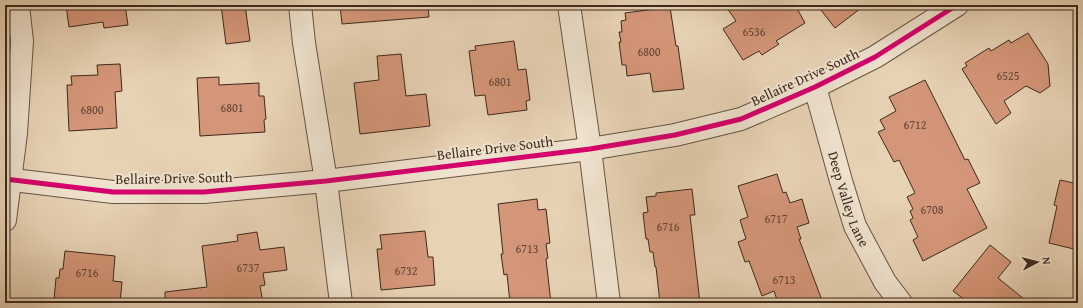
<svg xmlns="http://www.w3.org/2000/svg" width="1083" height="308" viewBox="0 0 1083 308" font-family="'Gentium Book Plus',serif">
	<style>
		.building { fill: #d49678; stroke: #3c2a1d }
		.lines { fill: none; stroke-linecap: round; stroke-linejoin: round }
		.minor-casing { stroke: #675443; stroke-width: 24 }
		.minor { stroke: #efe2ce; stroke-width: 22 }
		.cycleway-casing { stroke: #efe2ce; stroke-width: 8 }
		.cycleway { stroke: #d6006c; stroke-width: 5 }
		.labels { text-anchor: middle; stroke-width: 4; stroke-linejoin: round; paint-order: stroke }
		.number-label { font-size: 12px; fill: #624534 }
		.street-label { font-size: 14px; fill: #3c2a1d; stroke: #efe2ce }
	</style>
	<rect width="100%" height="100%" fill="#e7d2b4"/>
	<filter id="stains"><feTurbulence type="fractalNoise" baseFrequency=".005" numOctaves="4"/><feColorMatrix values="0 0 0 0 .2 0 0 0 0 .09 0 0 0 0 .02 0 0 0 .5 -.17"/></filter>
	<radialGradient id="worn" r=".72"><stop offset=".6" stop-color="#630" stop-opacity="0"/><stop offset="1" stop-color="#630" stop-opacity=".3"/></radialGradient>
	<g class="building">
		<path d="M66,5H125L128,25L104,28L103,22L69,27Z"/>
		<path d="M221,5H245L250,41L226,44Z"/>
		<path d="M340,5H428L429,17L342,24Z"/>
		<path d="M725,5H795L805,23L776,41L779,44L762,55L759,51L743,60L723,29L736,21Z"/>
		<path d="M817,5H865L835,28Z"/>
		<path d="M670,7L676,46H678L684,89L653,92L650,73L627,76L626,65H622L619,42H621L619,32H622L621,21L626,20L625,13Z"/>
		<path d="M1028,33L1048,64L1050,86L1040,93L1026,86L1004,101L1011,113L996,124L962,69L967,66L965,63L989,48L991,51L1009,40L1011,43Z"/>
		<path d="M514,41L518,70L526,69L530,100L526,101L527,110L488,115L485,95L475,96L469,51L476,50L475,46Z"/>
		<path d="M401,54L406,96L426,94L430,126L360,134L354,83L379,80L377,56Z"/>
		<path d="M120,64L122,91L115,92L117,128L69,131L67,85H72L71,76L98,75L97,65Z"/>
		<path d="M219,77V85L259,83V96H264L266,119L264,120L265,132L200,136L197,78Z"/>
		<path d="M925,80L965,160L968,159L980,183L967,189L987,228L923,261L913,240L918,237L910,220L913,218L910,211L913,209L907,197L915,193L899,160L894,162L878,132L885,129L880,120L896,111L889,97Z"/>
		<path d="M777,174L783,193L786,192L790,203L802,199L809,223L797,227L801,239H799L823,303H778L774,291L762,296L749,261L745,262L738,242L746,239L740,220L748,217L738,186Z"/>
		<path d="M1060,180L1078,184V250L1049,243L1057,206L1054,205Z"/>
		<path d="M692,189L695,215H690L700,303H660L656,267H655L653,252H650L648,239H646L643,213L648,212L646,197L656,196V193Z"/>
		<path d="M537,199L538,210L546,209L550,243L546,244L548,258L546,259L551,303H510L507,274L504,275L501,254H503L498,204Z"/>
		<path d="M425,231L428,257H433L435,285L381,290L377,249H382L380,235Z"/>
		<path d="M257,232L260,250L284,247L287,270L263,273L265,285L260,286L263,303H165V292L207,287L202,246L238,241L237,235Z"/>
		<path d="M990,245L1011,262L998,278L1029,303H969L953,291Z"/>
		<path d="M65,251L115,256L113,281L122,282L120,303H85L54,300L56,278H59L60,269H63Z"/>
	</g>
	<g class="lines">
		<g class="minor-casing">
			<g id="minor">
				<path d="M300,5L304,43L326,181L341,303"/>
				<path d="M569,5L590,149L609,303"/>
				<path id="s1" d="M815,87L841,181L855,226L885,282L901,303"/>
				<path d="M5,179L113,192H204L326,181L590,149L675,135L741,119L815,87L875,57L957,5"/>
				<path d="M5,220L16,133L22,41L18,5"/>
			</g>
		</g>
		<use href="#minor" class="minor"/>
		<g class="cycleway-casing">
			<path id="cycleway" d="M5,179L113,192H204L326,181L590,149L675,135L741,119L815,87L875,57L957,5"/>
		</g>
		<use href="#cycleway" class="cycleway"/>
	</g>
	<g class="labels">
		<g class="number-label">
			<text x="754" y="36">6536</text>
			<text x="649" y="56">6800</text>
			<text x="1008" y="80">6525</text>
			<text x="500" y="86">6801</text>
			<text x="232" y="112">6801</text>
			<text x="92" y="114">6800</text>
			<text x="915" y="129">6712</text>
			<text x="932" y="214">6708</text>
			<text x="776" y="223">6717</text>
			<text x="668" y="231">6716</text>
			<text x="527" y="253">6713</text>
			<text x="248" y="272">6737</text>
			<text x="406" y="275">6732</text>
			<text x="87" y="277">6716</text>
			<text x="784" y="284">6713</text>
		</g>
		<g class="street-label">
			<text transform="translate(805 77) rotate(-25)" y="5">Bellaire Drive South</text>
			<text transform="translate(495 148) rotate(-7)" y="5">Bellaire Drive South</text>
			<text transform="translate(174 178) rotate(-1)" y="5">Bellaire Drive South</text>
			<text dy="5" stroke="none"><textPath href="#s1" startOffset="117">Deep Valley Lane</textPath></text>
		</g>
	</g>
	<rect width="1083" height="308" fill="none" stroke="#e7d2b4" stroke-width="20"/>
	<rect x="6" y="6" width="1071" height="296" fill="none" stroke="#3c2a1d" stroke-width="2"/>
	<rect x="10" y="10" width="1063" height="288" fill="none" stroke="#3c2a1d"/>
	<g transform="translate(1037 262) rotate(83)" stroke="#efe2ce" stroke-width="3" paint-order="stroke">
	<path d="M0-3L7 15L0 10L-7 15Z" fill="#3c2a1d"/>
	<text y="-6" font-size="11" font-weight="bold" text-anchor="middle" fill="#3c2a1d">N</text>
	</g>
	<rect width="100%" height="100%" filter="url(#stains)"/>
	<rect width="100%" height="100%" fill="url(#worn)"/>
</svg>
